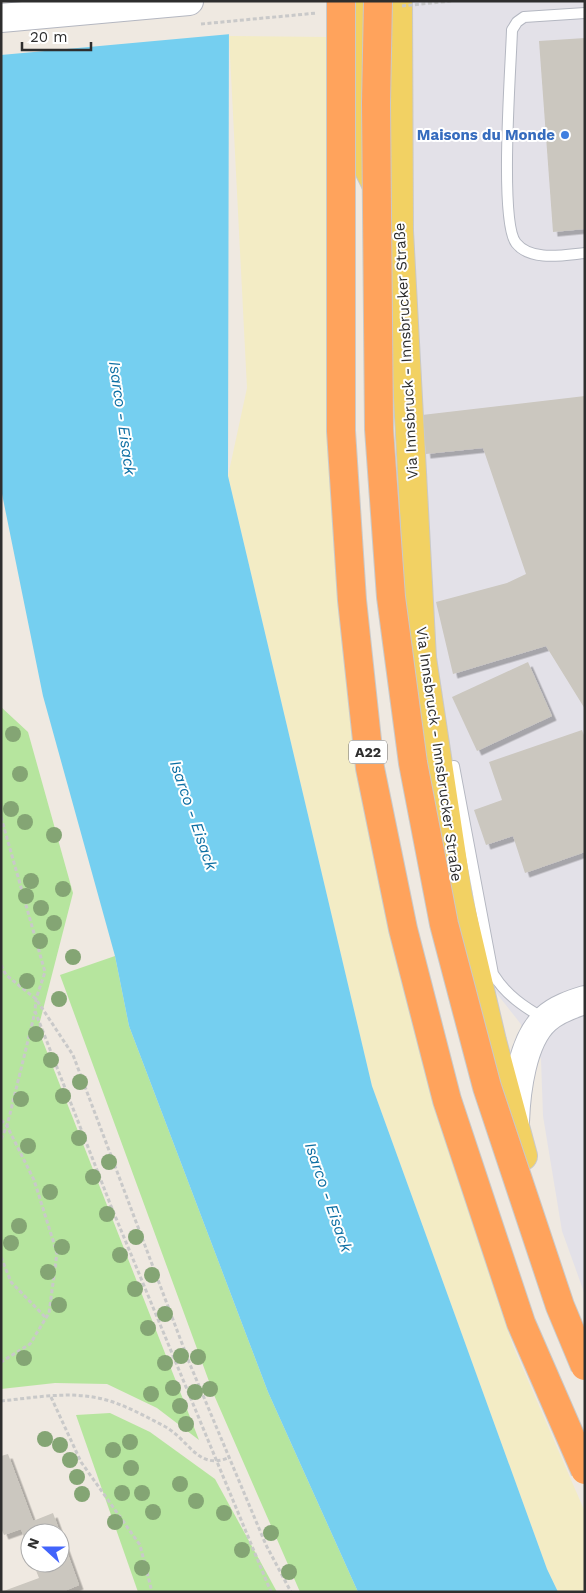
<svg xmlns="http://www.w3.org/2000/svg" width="586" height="1593" viewBox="0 0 586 1593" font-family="'Work Sans',sans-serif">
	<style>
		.industrial { fill: #e3e1e8 }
		.green { fill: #b6e59e }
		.sand { fill: #f3ecc5 }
		.water { fill: #75cff0 }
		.pier { fill: #efe9e1 }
		.building { fill: #cbc7bf; filter: url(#shadow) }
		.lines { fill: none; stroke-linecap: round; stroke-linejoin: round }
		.lane-casing { stroke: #b4b7c1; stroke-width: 12 }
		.secondary-casing { stroke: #b4b7c1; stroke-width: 30 }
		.primary-casing { stroke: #c9c9c9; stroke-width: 30 }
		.path { stroke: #c9c9c9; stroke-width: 3; stroke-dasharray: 4 2.5; stroke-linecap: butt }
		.lane { stroke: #fff; stroke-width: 10 }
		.secondary { stroke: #fff; stroke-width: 28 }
		.primary { stroke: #f2d163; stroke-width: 28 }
		.highway-bridge-casing { stroke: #c9c9c9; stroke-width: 30; stroke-linecap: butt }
		.path-bridge { stroke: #c9c9c9; stroke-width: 3; stroke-dasharray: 4 2.5; stroke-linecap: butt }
		.highway-bridge { stroke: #ffa35c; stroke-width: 28 }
		.tree { fill: #84a574 }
		.shop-dot { fill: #3f7fe0; stroke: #fff; stroke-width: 2 }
		.labels { text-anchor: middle; stroke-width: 4; stroke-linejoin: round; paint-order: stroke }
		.shield { fill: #fff; stroke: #6d6d6d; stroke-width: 1 }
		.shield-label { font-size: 14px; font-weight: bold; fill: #2e2e2e }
		.shop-label { font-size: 15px; font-weight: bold; fill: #366cbe; stroke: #fff; text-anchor: end }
		.street-label { font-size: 15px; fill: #2e2e2e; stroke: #fff }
		.water-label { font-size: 16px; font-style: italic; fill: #0d6fa3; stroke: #fff }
	</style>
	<defs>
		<filter id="shadow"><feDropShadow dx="4.5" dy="4.5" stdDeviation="0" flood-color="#0004"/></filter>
	</defs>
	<rect width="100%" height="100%" fill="#efe9e1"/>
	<path class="industrial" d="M412,1H585V1295L562,1231L543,1116L541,1059L520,1023L494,990L459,820L433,652L416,441Z"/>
	<g class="green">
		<path d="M1,707L28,732L73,893L38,1029L199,1440L157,1408L107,1384L55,1383L1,1389Z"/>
		<path d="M115,956L129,1026L268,1392L358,1592H300L214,1395L60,975Z"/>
		<path d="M110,1413L150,1432L215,1479L277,1592H138L76,1415Z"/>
	</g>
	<path class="sand" d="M229,36L329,37L331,439L432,1088L513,1346L585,1512V1592H558L547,1569L372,1086L228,476L247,388Z"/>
	<path class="water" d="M1,1H229L228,476L372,1086L547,1569L558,1592H358L268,1392L129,1026L115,956L43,696L1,489Z"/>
	<path class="pier" d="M1,1H231V34L1,55Z"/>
	<g class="building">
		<path d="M585,38V229L553,232L539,41Z"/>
		<path d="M585,396V709L546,646L453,674L436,602L507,583L526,574L483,448L426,454L422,415Z"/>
		<path d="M528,662L552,716L477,751L452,697Z"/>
		<path d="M582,730L585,738V852L525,873L513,836L486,845L474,810L502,800L489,762Z"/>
		<path d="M8,1454L33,1521L53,1513L79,1585L62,1592H1L39,1578L33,1563H60V1533H30V1553L21,1529L4,1535L1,1528V1456Z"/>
	</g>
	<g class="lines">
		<g class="lane-casing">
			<g id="lane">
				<path d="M585,13L524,17L517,22L512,30C511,65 499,222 516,243C531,262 564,255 585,253"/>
				<path d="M454,766L493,974C506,995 524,1007 545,1019"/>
			</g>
		</g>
		<g class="secondary-casing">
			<g id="secondary">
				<path d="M1,18L189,1"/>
				<path d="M515,1122C516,1092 522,1040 546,1019C557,1009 572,1004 585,1000"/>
			</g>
		</g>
		<g class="primary-casing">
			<g id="primary">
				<path d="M356,1L358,148L379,190"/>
				<path d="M398,1L399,231L422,658L458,896L492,1041L523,1156"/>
			</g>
		</g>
		<g class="path">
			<path d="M201,24L317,13"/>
			<path d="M1,817L45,972L36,999L35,1011L111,1206L271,1592"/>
			<path d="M1,965L6,975L36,999L73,1055L189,1362L266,1545L291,1592"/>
			<path d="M1,1120L7,1126L34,1180L57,1253L49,1313L30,1344L1,1362"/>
			<path d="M1,1139L7,1126L35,1012"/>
			<path d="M1,1257L11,1282L46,1318"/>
			<path d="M51,1397L81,1462L140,1545L152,1592"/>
			<path d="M1,1401C31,1398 64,1392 93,1397C118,1401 141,1414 164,1426C189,1439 198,1472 230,1457"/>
		</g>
		<use href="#lane" class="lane"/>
		<use href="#secondary" class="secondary"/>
		<use href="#primary" class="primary"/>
		<g class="highway-bridge-casing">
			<g id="highway-bridge">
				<path d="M341,1V431L352,600L370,768L403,929L447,1100L521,1323L585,1470"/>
				<path d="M378,1L376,103L379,429L391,597L413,763L444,924L487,1087L560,1306L585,1366"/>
			</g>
		</g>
		<path class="path-bridge" d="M402,6L451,1"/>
		<use href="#highway-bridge" class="highway-bridge"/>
	</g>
	<g class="tree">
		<circle cx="13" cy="734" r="8"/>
		<circle cx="20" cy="774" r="8"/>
		<circle cx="11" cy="809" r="8"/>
		<circle cx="25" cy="822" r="8"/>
		<circle cx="54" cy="835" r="8"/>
		<circle cx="31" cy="881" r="8"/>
		<circle cx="63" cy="889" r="8"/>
		<circle cx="26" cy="896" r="8"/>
		<circle cx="41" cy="908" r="8"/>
		<circle cx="54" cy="923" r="8"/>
		<circle cx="40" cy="941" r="8"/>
		<circle cx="73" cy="957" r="8"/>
		<circle cx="27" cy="981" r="8"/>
		<circle cx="59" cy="999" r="8"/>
		<circle cx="36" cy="1034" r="8"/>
		<circle cx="51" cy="1060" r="8"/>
		<circle cx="80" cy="1082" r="8"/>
		<circle cx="63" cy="1096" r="8"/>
		<circle cx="21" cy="1099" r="8"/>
		<circle cx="79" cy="1138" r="8"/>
		<circle cx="28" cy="1146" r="8"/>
		<circle cx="109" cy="1162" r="8"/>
		<circle cx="93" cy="1177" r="8"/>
		<circle cx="50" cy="1192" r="8"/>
		<circle cx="107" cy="1214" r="8"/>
		<circle cx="19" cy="1226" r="8"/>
		<circle cx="136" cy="1237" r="8"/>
		<circle cx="11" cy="1243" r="8"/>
		<circle cx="62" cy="1247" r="8"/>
		<circle cx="120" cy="1255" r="8"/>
		<circle cx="48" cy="1272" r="8"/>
		<circle cx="152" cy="1275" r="8"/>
		<circle cx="135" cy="1289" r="8"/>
		<circle cx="59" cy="1305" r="8"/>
		<circle cx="165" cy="1314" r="8"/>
		<circle cx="148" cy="1328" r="8"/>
		<circle cx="181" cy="1356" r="8"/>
		<circle cx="198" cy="1357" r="8"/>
		<circle cx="24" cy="1358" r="8"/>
		<circle cx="165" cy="1363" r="8"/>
		<circle cx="173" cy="1388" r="8"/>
		<circle cx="210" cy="1389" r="8"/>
		<circle cx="195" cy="1392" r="8"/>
		<circle cx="151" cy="1394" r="8"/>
		<circle cx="180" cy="1406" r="8"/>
		<circle cx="186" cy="1424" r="8"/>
		<circle cx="45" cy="1439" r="8"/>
		<circle cx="130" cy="1442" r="8"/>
		<circle cx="60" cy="1445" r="8"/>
		<circle cx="113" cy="1450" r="8"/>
		<circle cx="70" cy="1460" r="8"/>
		<circle cx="131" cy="1468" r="8"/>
		<circle cx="77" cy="1477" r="8"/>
		<circle cx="180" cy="1484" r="8"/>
		<circle cx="122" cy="1493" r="8"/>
		<circle cx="142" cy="1493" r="8"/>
		<circle cx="82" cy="1494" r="8"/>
		<circle cx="196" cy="1501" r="8"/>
		<circle cx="153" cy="1512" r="8"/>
		<circle cx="224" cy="1513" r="8"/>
		<circle cx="115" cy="1522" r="8"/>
		<circle cx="271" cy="1533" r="8"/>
		<circle cx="242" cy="1550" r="8"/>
		<circle cx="142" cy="1568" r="8"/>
		<circle cx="289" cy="1572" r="8"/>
	</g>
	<circle class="shop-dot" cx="565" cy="135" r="5"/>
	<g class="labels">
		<rect class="shield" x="349" y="740.5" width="38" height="23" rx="4"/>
		<g class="shield-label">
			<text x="368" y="757">A22</text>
		</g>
		<g class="shop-label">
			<text x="555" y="140">Maisons du Monde</text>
		</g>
		<g class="street-label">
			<text transform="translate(406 351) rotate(-93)" y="5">Via Innsbruck - Innsbrucker Straße</text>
			<text transform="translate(439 754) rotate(82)" y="5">Via Innsbruck - Innsbrucker Straße</text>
		</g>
		<g class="water-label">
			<text transform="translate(123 418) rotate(82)" y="6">Isarco - Eisack</text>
			<text transform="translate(194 815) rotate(71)" y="6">Isarco - Eisack</text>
			<text transform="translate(329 1197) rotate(71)" y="6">Isarco - Eisack</text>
		</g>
	</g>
	<rect width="586" height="1593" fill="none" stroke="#2e2e2e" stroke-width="5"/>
	<g transform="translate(45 1548) rotate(291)"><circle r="24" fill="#ffffff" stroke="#ababab"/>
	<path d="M0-4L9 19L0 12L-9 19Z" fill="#4264fb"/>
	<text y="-8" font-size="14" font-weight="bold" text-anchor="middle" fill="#2e2e2e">N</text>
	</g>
	<path d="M22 42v8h69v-8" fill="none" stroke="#2e2e2e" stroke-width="2.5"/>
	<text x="30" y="42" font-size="15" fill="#2e2e2e" stroke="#ffffff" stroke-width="4" paint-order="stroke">20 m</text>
</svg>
